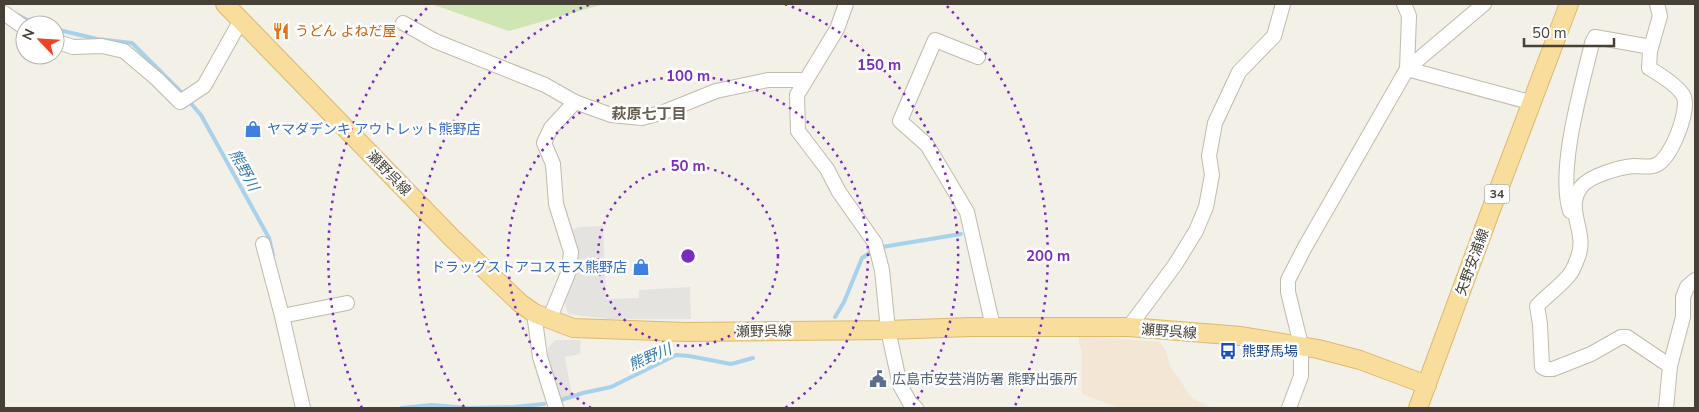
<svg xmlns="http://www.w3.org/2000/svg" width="1699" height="412" viewBox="0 0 1699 412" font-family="'Nunito Sans','Noto Sans JP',sans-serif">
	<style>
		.commercial { fill: #f4e6d5 }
		.green { fill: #cfe5b3 }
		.parking { fill: #e5e3e0 }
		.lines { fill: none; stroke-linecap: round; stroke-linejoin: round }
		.stream { stroke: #a8d1ec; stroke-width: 4 }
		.minor-casing { stroke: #c1baae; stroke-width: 16 }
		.major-casing { stroke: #ddba6d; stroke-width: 20 }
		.minor { stroke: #fff; stroke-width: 14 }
		.major { stroke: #f8dd9c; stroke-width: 18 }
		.ring { fill: none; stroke: #7b2cbf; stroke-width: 2.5; stroke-dasharray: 2.5 5 }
		.labels { text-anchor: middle; stroke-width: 5; stroke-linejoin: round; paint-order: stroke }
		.shield { fill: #fff; stroke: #7e7973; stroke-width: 1 }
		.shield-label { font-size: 12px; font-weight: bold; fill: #464037 }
		.food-label { font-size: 14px; fill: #c56008; stroke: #fff; text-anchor: start }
		.shop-label { font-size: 14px; fill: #366cbe; stroke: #fff; text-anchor: start }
		.street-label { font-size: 14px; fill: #464037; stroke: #fff }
		.transit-label { font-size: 14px; fill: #164399; stroke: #fff; text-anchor: start }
		.service-label { font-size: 14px; fill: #4e5e75; stroke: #fff; text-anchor: start }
		.neighbourhood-label { font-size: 15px; font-weight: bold; fill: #685e4f; stroke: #fff }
		.water-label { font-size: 15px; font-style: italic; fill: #367bac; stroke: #fff }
		.centre { fill: #7b2cbf; stroke: #fff; stroke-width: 2.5 }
		.ring-label { font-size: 15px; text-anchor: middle; font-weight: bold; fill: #7b2cbf; stroke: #fff; stroke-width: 5; stroke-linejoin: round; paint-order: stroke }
	</style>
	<rect width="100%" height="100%" fill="#f3f0e8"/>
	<path class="commercial" d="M1079,336L1160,342L1166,351L1170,366L1192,398L1211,408H1119L1082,394V351L1079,344Z"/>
	<path class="green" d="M431,4H604L509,31Z"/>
	<g class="parking">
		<path d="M603,226L606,299L639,298V290L690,287L691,319H608L568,314L563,297L577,253L571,230L580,227Z"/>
		<path d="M555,340H581L580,354L565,357L572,396L559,399L548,362V348Z"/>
	</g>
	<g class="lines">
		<g class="stream">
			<path d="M18,15L29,21L41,25"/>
			<path d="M55,29L97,39L132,43L184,95"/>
			<path d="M188,100L201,115L269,238L273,255"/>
			<path d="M882,247L961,234"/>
			<path d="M835,317L844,302L862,258L871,252"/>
			<path d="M558,401L583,393L611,387L676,355L689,356L731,364L753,358"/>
			<path d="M401,408L432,405L467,408"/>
			<path d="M468,408L514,407L544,404"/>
		</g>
		<g class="minor-casing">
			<g id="minor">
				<path d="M846,4L837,29L797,95L798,131L827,169L839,192L875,243L882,270L888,330L900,385L910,403L916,408"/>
				<path d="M1404,4L1409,16L1407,69"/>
				<path d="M1657,4L1660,16L1650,51L1649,68C1659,74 1680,87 1684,97C1689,112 1671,159 1656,165C1650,168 1640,166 1634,166C1620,167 1589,176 1581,187C1564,209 1588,232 1578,257C1576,262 1574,269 1570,274C1563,284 1546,296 1537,306L1540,324L1542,367L1546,369H1553L1591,354L1621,337H1627L1670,366"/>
				<path d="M4,13L25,28"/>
				<path d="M403,23L435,41L545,85L575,102L611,115L642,118L664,112L716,91L768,80H805"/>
				<path d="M55,41L73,47L102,46L124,51L157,79L180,102L204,86L241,20"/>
				<path d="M978,57L935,40L900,121L927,145L967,212L993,327"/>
				<path d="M1407,69L1533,103"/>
				<path d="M1570,211C1557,168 1582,86 1592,43L1595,37L1651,47"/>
				<path d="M263,244L282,316L303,408"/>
				<path d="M534,313L540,357L556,408"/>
				<path d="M282,316L347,303"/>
				<path d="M549,320L569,271L571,252L556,204L553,164L544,143L551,128L575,102"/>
				<path d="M1129,327L1175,265L1196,231L1206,207L1212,175L1209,156L1215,123L1239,72L1274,36L1283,4"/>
				<path d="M1289,408L1301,376V345L1288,292V280L1305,247L1407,69L1484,4"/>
				<path d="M1666,408L1670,366L1683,317V297L1687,287L1695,280"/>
			</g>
		</g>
		<g class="major-casing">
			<g id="major">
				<path d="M225,4L452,238L520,303L534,313L573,328L686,332L888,330L970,327H1129L1241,336L1318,349L1360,360L1427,385"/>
				<path d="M1418,408L1489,215L1569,4"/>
			</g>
		</g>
		<use href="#minor" class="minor"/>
		<use href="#major" class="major"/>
	</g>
	<g class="ring">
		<circle cx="688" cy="256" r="90"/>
		<path d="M591 408A180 180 0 1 1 785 408"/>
		<path d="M464 407A270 270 0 0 1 591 4M785 4A270 270 0 0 1 912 407"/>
		<path d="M362 408A360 360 0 0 1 429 6M947 6A360 360 0 0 1 1014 408"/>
	</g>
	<defs>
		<g id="restaurant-bare" transform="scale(1.35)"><path d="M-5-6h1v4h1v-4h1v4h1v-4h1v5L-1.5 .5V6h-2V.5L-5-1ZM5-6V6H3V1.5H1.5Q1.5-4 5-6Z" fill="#e8710a" stroke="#fff" stroke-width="2.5" paint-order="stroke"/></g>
		<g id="shop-bare" transform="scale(1.35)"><path d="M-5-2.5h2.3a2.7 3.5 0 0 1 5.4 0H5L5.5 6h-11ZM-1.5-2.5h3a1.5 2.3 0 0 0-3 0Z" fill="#3f7fe0" stroke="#fff" stroke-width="2.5" paint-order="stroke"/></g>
		<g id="bus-bare" transform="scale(1.35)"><path d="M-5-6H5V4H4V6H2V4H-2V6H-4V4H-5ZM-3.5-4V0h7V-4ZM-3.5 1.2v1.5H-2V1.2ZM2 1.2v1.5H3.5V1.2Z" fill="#1a4fb4" stroke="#fff" stroke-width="2.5" paint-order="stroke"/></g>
		<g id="civic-bare" transform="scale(1.35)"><path d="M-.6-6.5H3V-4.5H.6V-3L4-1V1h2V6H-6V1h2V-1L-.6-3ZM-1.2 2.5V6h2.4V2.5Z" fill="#5c6f8a" stroke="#fff" stroke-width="2.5" paint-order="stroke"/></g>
	</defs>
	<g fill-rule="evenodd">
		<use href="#restaurant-bare" x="281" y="31"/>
		<use href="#shop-bare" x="253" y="129"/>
		<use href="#shop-bare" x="641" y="267"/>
		<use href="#bus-bare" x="1228" y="351"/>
		<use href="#civic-bare" x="878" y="379"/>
	</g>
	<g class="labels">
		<rect class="shield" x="1484.5" y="184.5" width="25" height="19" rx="4"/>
		<g class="shield-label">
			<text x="1497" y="198">34</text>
		</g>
		<g class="food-label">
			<text x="295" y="36">うどん よねだ屋</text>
		</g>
		<g class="shop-label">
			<text x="267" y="134">ヤマダデンキ アウトレット熊野店</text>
			<text x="627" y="272" text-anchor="end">ドラッグストアコスモス熊野店</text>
		</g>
		<g class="street-label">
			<text transform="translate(389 173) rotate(46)" y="5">瀬野呉線</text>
			<text transform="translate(1472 262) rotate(-70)" y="5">矢野安浦線</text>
			<text transform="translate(764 331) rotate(-1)" y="5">瀬野呉線</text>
			<text transform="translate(1169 331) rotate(4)" y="5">瀬野呉線</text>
		</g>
		<g class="transit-label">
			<text x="1242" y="356">熊野馬場</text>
		</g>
		<g class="service-label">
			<text x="892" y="384">広島市安芸消防署 熊野出張所</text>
		</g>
		<g class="neighbourhood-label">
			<text x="649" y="119">萩原七丁目</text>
		</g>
		<g class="water-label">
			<text transform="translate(244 170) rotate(61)" y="5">熊野川</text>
			<text transform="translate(650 357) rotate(-23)" y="5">熊野川</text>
		</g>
	</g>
	<circle cx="688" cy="256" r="8" class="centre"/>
	<g class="ring-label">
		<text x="879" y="70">150 m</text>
		<text x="688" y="81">100 m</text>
		<text x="688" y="171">50 m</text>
		<text x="1048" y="261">200 m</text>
	</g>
	<rect width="1699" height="412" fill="none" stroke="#464037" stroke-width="10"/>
	<g transform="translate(40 40) rotate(295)"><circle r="24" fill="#ffffff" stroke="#b5b3af"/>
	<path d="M0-4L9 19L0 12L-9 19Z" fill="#ed4225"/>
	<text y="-8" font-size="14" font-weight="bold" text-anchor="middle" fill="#464037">N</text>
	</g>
	<path d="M1524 38v8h90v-8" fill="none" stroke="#464037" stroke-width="2.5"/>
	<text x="1532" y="38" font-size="15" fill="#464037" stroke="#ffffff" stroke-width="4" paint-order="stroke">50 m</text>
</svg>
